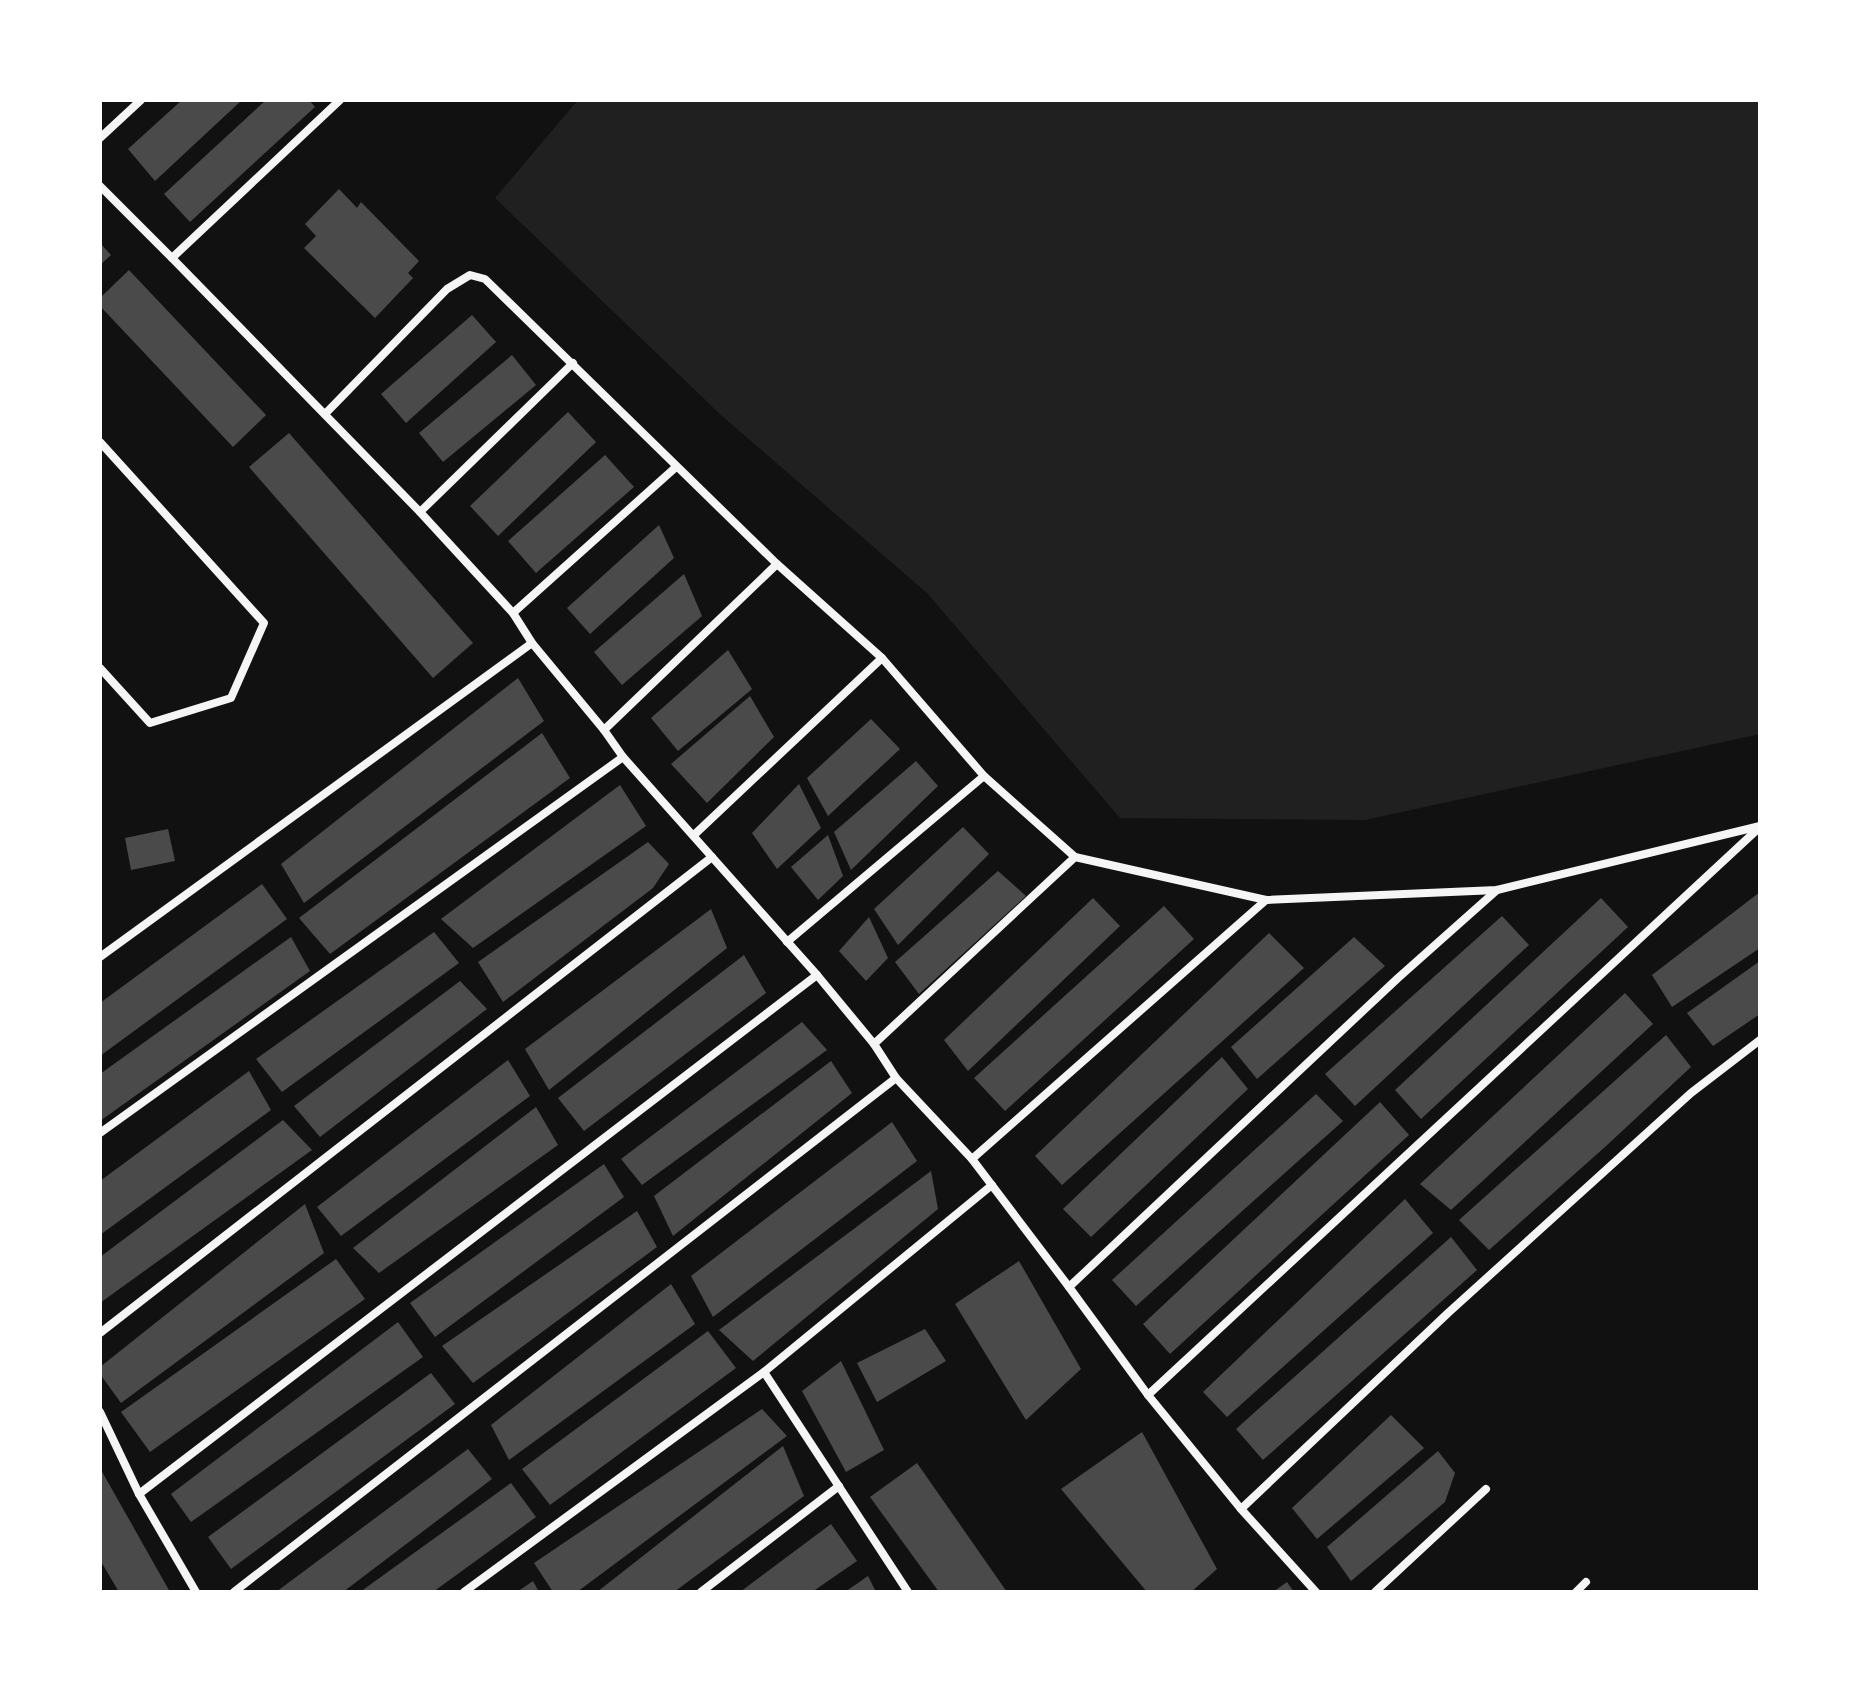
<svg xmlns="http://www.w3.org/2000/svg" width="1860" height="1692" viewBox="0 0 1860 1692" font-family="Merriweather,serif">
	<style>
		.green { fill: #202020 }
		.building { fill: #4a4a4a }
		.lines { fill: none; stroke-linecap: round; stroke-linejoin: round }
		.minor { stroke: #f5f5f5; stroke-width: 8 }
	</style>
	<rect width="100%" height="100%" fill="#111"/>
	<path class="green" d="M578,100H1760V734L1365,820L1120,818L927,593L722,416L495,198Z"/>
	<g class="building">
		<path d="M182,100H242L155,181L128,149Z"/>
		<path d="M266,100H309L315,107L190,222L164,194Z"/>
		<path d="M339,189L357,208L361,202L419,261L408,273L413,278L375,318L304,248L316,236L305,224Z"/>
		<path d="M100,243L111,255L100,265Z"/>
		<path d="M129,270L266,415L233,447L100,306V298Z"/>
		<path d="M472,315L496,342L406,423L381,394Z"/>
		<path d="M512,355L536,385L443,462L419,433Z"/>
		<path d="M568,412L596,442L498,536L470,506Z"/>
		<path d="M289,433L473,643L433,678L249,467Z"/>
		<path d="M605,455L634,487L536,573L508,541Z"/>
		<path d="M659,525L674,558L590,634L567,608Z"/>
		<path d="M684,574L702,616L622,685L594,652Z"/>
		<path d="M728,650L752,689L678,751L651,718Z"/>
		<path d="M518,678L544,721L304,903L281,864Z"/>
		<path d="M750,696L774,737L707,803L671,764Z"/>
		<path d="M871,719L900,749L828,816L807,778Z"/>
		<path d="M542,733L570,778L330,954L299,918Z"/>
		<path d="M916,761L938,786L851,870L834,832Z"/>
		<path d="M799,784L821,828L777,869L752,833Z"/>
		<path d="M620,785L646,826L473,948L441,919Z"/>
		<path d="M963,827L989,854L898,945L874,909Z"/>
		<path d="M168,829L175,861L131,870L125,838Z"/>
		<path d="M828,835L843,876L818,900L791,867Z"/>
		<path d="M648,842L669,864L653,888L503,1002L478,962Z"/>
		<path d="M998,871L1026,896L919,994L895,962Z"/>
		<path d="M262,884L287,919L100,1056V1003Z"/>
		<path d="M1760,892V948L1672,1007L1652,975Z"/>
		<path d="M1093,898L1120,926L968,1071L944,1040Z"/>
		<path d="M1601,898L1628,927L1421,1119L1395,1090Z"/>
		<path d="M1164,906L1194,939L1005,1111L974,1078Z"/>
		<path d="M711,909L727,948L549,1090L525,1049Z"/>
		<path d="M1502,916L1529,945L1355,1106L1325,1074Z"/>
		<path d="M869,917L888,958L866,981L839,951Z"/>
		<path d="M434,932L459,963L282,1092L256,1059Z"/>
		<path d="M1269,933L1304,968L1062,1185L1035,1156Z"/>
		<path d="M291,937L310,971L100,1121V1074Z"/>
		<path d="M1354,937L1385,966L1257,1079L1231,1047Z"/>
		<path d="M744,955L766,993L584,1131L558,1098Z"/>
		<path d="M1760,961V1014L1713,1046L1687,1013Z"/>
		<path d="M460,981L487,1009L320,1137L294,1106Z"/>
		<path d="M1625,993L1653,1024L1451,1210L1420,1184Z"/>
		<path d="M802,1022L827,1050L642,1185L621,1159Z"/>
		<path d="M1666,1035L1691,1067L1605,1147L1489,1250L1459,1220Z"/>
		<path d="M1222,1057L1248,1089L1091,1237L1063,1209Z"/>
		<path d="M508,1060L530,1096L341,1236L317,1207Z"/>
		<path d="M831,1061L852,1093L673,1236L654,1196Z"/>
		<path d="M249,1071L271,1110L100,1235V1181Z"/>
		<path d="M1316,1094L1343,1121L1136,1306L1112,1280Z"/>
		<path d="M1380,1102L1409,1135L1170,1354L1143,1324Z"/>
		<path d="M536,1107L558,1145L379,1273L353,1248Z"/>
		<path d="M283,1120L312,1150L100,1303V1257Z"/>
		<path d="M892,1122L917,1161L713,1317L691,1276Z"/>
		<path d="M604,1164L624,1197L435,1337L410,1303Z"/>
		<path d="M931,1171L938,1209L753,1361L719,1330Z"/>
		<path d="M1405,1199L1433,1233L1227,1417L1203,1392Z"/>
		<path d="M305,1204L324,1253L121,1403L100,1374V1367Z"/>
		<path d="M637,1211L657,1247L473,1383L442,1346Z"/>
		<path d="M1451,1237L1477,1270L1263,1460L1236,1429Z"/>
		<path d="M336,1259L365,1299L150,1452L121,1412Z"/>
		<path d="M1019,1261L1081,1369L1026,1420L955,1304Z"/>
		<path d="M671,1284L695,1324L509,1460L491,1425Z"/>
		<path d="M398,1322L423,1357L191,1522L171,1494Z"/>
		<path d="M925,1329L946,1361L877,1402L857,1363Z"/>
		<path d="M708,1331L736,1368L550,1505L522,1469Z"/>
		<path d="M841,1361L884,1450L846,1472L802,1391Z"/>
		<path d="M431,1373L455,1404L231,1569L208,1537Z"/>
		<path d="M762,1409L787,1436L577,1592H553L534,1563Z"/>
		<path d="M1391,1415L1424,1448L1317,1539L1292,1508Z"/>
		<path d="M1142,1432L1217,1569L1191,1592H1147L1061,1489Z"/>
		<path d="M783,1446L804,1496L674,1592H597Z"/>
		<path d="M468,1449L492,1479L343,1592H276Z"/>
		<path d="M1438,1451L1455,1473L1445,1502L1351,1581L1327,1547Z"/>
		<path d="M917,1463L1007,1592H939L870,1497Z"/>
		<path d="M100,1468L170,1592H119L100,1560Z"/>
		<path d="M511,1483L536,1517L433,1592H360Z"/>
		<path d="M831,1524L857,1561L812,1592H740Z"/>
		<path d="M868,1576L876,1592H845Z"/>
		<path d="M533,1581L539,1592H517Z"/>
		<path d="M1287,1582L1294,1592H1273Z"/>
	</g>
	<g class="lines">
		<g class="minor">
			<path d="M100,138L141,100"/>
			<path d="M100,186L172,258L420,512L513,613L532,643L604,730L623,757L817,975L874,1044L896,1078L972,1159L1069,1287L1148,1395L1241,1509L1316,1592"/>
			<path d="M172,258L340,100"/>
			<path d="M325,414L447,289L470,275L485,279L777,564L882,658L984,776L1075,857L1266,900L1497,890L1760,826"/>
			<path d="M100,442L264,623L231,698L150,723L100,668"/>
			<path d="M420,512L573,363"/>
			<path d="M513,613L676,467"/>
			<path d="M604,730L777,564"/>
			<path d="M694,835L882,658"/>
			<path d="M787,942L984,776"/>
			<path d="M100,957L532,643"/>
			<path d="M874,1044L1075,857"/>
			<path d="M100,1133L623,757"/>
			<path d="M972,1159L1266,900"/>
			<path d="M1069,1287L1398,978L1497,890"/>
			<path d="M100,1333L712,857"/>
			<path d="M764,1372L908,1592"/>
			<path d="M1148,1395L1760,827"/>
			<path d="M100,1412L139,1494L196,1592"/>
			<path d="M139,1494L817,975"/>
			<path d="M1241,1509L1448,1313L1691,1093L1760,1040"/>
			<path d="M234,1592L896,1078"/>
			<path d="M464,1592L764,1372L992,1185"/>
			<path d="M701,1592L839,1486"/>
			<path d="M1375,1592L1486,1489"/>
			<path d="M1576,1592L1586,1582"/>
		</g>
	</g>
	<rect width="1860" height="1692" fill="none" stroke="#ffffff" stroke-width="204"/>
</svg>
